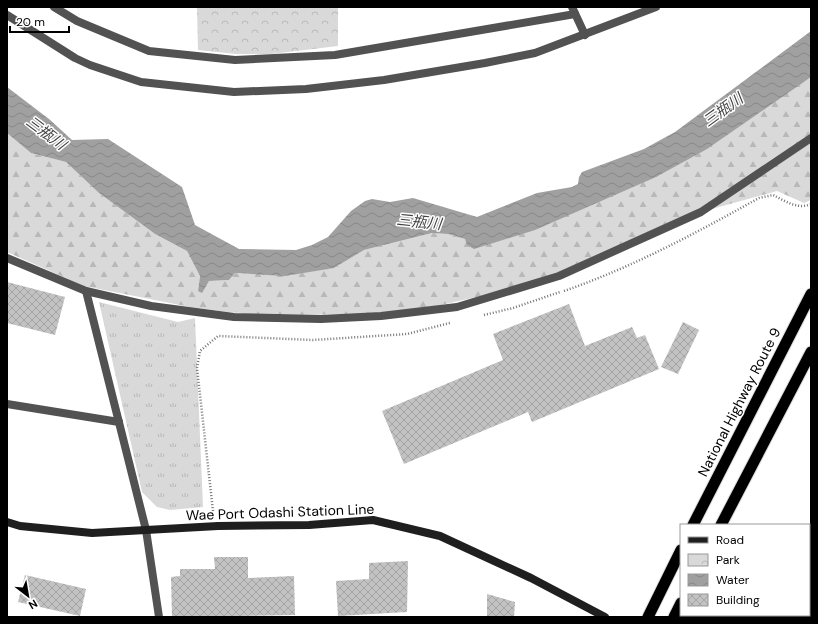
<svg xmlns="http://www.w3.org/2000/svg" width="818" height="624" viewBox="0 0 818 624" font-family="'DM Sans','Noto Sans JP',sans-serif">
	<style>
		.grass { fill: url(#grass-tufts) }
		.forest { fill: url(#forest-firs) }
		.park { fill: url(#park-crowns) }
		.water { fill: url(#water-waves) }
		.building { fill: url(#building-cross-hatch) }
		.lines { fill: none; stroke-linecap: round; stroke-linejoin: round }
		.trunk-casing { stroke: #dbdbdb; stroke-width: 13 }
		.path { stroke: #747474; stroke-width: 2.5; stroke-dasharray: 1 2; stroke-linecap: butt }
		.service { stroke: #525252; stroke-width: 8 }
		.minor { stroke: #525252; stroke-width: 8 }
		.tertiary { stroke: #525252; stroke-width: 8 }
		.secondary { stroke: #1f1f1f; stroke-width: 8 }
		.trunk { stroke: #000; stroke-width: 11 }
		.labels { text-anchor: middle; stroke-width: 3; stroke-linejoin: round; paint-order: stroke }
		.street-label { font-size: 14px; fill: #000; stroke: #fff }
		.water-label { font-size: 15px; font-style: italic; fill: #414141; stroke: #fff }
	</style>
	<defs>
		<pattern id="grass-tufts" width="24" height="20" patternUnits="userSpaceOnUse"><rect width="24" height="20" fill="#d9d9d9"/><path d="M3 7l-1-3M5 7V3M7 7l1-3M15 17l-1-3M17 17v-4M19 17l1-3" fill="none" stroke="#b8b8b8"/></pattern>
		<pattern id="forest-firs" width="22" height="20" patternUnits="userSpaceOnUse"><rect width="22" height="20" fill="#d9d9d9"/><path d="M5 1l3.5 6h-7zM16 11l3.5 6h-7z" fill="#b8b8b8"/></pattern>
		<pattern id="park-crowns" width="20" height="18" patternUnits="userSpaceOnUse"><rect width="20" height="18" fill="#d9d9d9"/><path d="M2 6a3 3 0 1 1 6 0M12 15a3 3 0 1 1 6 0" fill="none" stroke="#b8b8b8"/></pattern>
		<pattern id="water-waves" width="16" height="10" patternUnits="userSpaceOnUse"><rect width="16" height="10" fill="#a0a0a0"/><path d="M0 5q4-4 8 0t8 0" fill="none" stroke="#888"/></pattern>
		<pattern id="building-cross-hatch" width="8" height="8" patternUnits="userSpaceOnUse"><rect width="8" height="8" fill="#c2c2c2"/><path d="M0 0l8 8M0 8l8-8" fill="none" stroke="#a5a5a5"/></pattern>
	</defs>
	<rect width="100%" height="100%" fill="#fff"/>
	<path class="grass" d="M99,302L178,322L195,318L203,507L170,510L157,507L142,492Z"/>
	<path class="forest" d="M811,77V200L804,203L777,191L676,219L555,274L495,293L427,308L372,314L272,315L228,312L190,307L84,286L7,252V133L31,153L66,162L99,193L155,234L187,251L200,276L198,291L209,281L229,280L235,273L247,274L334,268L364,250L432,233L448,234L465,239L794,88Z"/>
	<path class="park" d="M197,7H338V46L271,54H236L198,50Z"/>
	<path class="water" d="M811,31V77L707,149L656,177L535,230L474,249L467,245L465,239L448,234L432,233L364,250L334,268L285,276L235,273L229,280L209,281L202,293L198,291L200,276L187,251L155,234L99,193L66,162L31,153L7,133V87L49,119L72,140L108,139L182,187L195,225L239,249L296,250L312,245L328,237L351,211L365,201L372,199L390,202L413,198L477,217L537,193L572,187L578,184L579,177L582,172L644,149L675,132Z"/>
	<g class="building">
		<path d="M7,282L65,297L55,335L7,323Z"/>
		<path d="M569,304L585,346L632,327L637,338L645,335L659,369L532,422L528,412L404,464L382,411L503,360L493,334Z"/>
		<path d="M683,322L699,330L678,374L661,367Z"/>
		<path d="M214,557H248V578L294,576L295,615L172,617L171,577L180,576V569H215Z"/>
		<path d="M408,561L407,612L338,616L336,581L369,579V563Z"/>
		<path d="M25,575L86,589L80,616L18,602Z"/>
		<path d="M487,594L515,602L514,617H487Z"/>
	</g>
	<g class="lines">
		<g class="trunk-casing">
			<g id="trunk">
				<path d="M693,525L811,294"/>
				<path d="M721,525L811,352"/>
				<path d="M648,617L681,550"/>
				<path d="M674,617L681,603"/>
			</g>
		</g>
		<g class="path">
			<path d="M564,291C633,267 696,233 759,198L773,195C785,201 798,210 811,204"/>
			<path d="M484,315L513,308L560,292"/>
			<path d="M213,511L197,368L200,351L218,336L313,340L407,334L450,323"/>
		</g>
		<path class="service" d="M7,258L86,291L151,306L234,317L321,319L381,316L457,307L559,276L701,212L811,138"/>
		<g class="minor">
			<path d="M54,7L77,21L149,51L235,60L335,55L575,14"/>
			<path d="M572,7L585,35"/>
			<path d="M7,15L75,58L90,65L141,82L234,92L306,89L384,80L485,63L535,53L656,7"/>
			<path d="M86,291L146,530"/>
			<path d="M7,404L119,422"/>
		</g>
		<g class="tertiary">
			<path d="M146,530L159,617"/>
			<path d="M809,595L811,594"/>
			<path d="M775,617L778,615"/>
		</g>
		<path class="secondary" d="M7,522L20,526L92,533L218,526L309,525L373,520L440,536L531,578L605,617"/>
		<use href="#trunk" class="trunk"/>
	</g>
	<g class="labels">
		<g class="street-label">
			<text transform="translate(739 402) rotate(-63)" y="5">National Highway Route 9</text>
			<text transform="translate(280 512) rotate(-2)" y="5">Wae Port Odashi Station Line</text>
		</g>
		<g class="water-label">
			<text transform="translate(723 110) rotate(-36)" y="5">三瓶川</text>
			<text transform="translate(46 133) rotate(37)" y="5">三瓶川</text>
			<text transform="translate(419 222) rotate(6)" y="5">三瓶川</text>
		</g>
	</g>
	<rect width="818" height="624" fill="none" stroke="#000000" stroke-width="16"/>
	<rect x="680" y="524" width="130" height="92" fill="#ffffff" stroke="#999999"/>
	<rect x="688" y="537" width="20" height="6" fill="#1f1f1f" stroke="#999999"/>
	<text x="716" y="544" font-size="12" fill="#000000">Road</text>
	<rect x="688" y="554" width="20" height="12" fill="url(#park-crowns)" stroke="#999999"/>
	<text x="716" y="564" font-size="12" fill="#000000">Park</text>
	<rect x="688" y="574" width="20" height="12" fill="url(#water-waves)" stroke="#999999"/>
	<text x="716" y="584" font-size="12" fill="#000000">Water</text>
	<rect x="688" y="594" width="20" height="12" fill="url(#building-cross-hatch)" stroke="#999999"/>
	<text x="716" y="604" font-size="12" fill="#000000">Building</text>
	<g transform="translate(28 596) rotate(149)" stroke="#ffffff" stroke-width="3" paint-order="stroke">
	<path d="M0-3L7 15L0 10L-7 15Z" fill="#000000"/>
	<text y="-6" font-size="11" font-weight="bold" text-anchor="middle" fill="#000000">N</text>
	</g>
	<path d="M10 26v6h59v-6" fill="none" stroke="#000000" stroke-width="2"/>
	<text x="16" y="26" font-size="12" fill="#000000" stroke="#ffffff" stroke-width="3" paint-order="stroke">20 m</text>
</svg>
